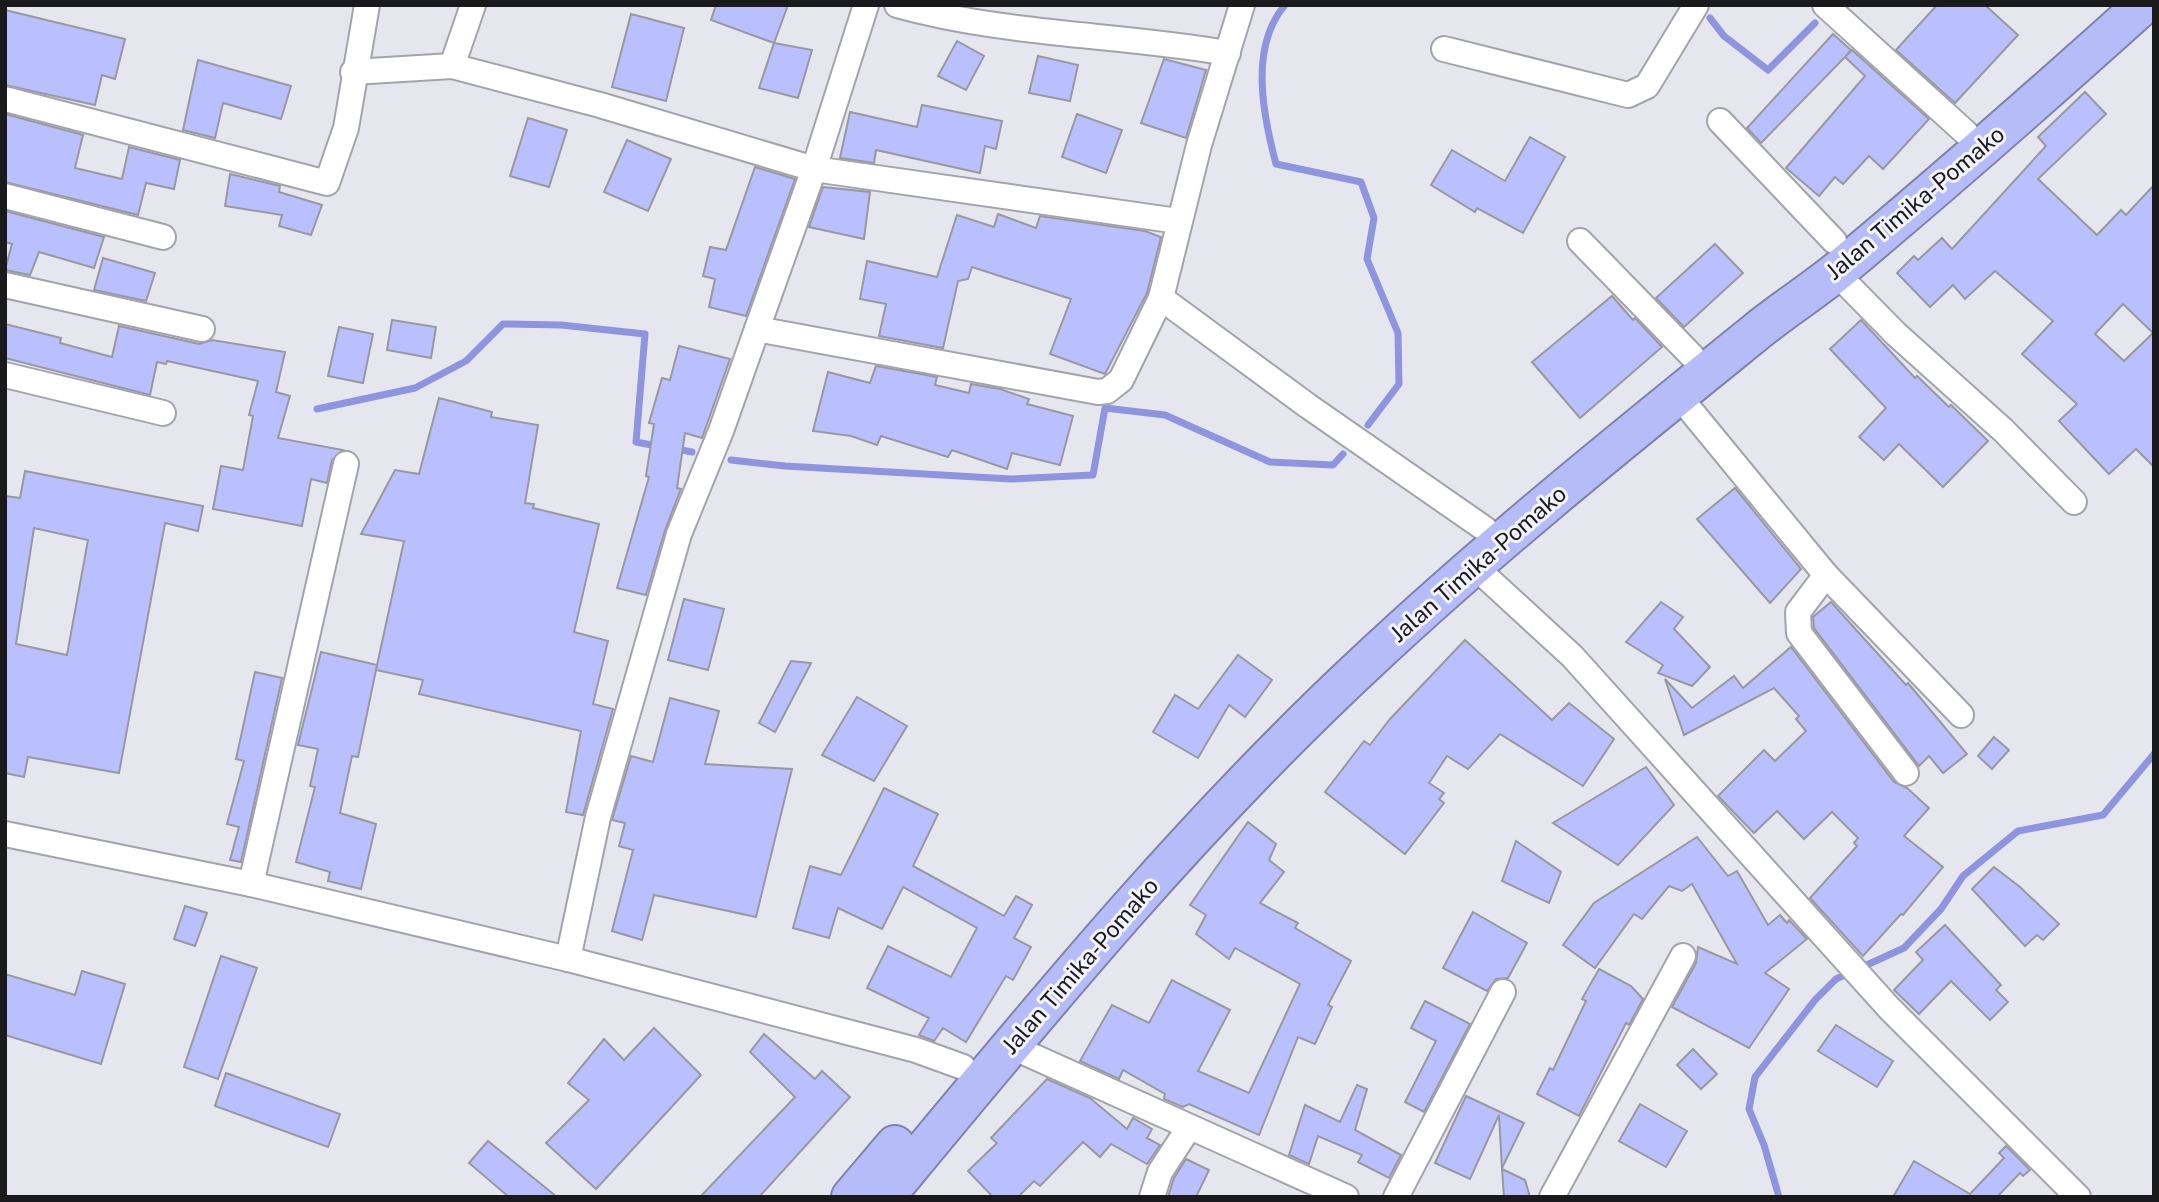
<svg xmlns="http://www.w3.org/2000/svg" width="2159" height="1202" viewBox="0 0 2159 1202" font-family="'Public Sans',sans-serif">
	<style>
		.lines { fill: none; stroke-linecap: round; stroke-linejoin: round }
		.stream { stroke: #8f94de; stroke-width: 7 }
		.building { fill: #bac0fe; stroke: #9899a0; stroke-width: 2; fill-rule: evenodd }
		.street-casing { stroke: #a3a4ab; stroke-width: 28 }
		.highway-casing { stroke: #7f83ab; stroke-width: 42 }
		.street { stroke: #fff; stroke-width: 24 }
		.highway { stroke: #b6bcf8; stroke-width: 38 }
		.labels { text-anchor: middle; stroke-width: 6; stroke-linejoin: round; paint-order: stroke }
		.street-label { font-size: 23px; fill: #1a1a1d; stroke: #f3f4fb }
	</style>
	<rect width="100%" height="100%" fill="#e6e7ee"/>
	<g class="lines">
		<g class="stream">
			<path d="M1285,5C1249,47 1263,115 1276,164L1361,182L1374,218L1367,259L1398,333L1399,384L1368,425"/>
			<path d="M1710,18L1724,36L1768,70L1815,23"/>
			<path d="M317,409L415,388L466,361L503,324L561,325L645,334L636,442L657,446"/>
			<path d="M676,449L692,452"/>
			<path d="M731,460L785,466L1011,479L1093,475L1105,408L1165,415L1270,462L1333,465L1343,454"/>
			<path d="M1779,1197L1764,1145L1749,1109L1755,1077L1815,1000L1836,979L1904,948L1941,909L1963,876L2018,831L2103,815L2154,754"/>
		</g>
	</g>
	<g class="building">
		<path d="M716,5H788L774,43L711,20Z"/>
		<path d="M1937,5H1985L2018,35L1955,103L1896,50Z"/>
		<path d="M5,10L125,39L115,79L102,75L95,105L5,85Z"/>
		<path d="M631,14L684,28L666,101L612,87Z"/>
		<path d="M1833,34L1851,50L1845,57L1852,50L1929,119L1883,169L1869,156L1843,184L1835,177L1819,196L1786,168L1865,76L1845,57L1761,143L1747,128Z"/>
		<path d="M957,41L984,56L966,90L938,76Z"/>
		<path d="M774,43L812,50L798,98L759,88Z"/>
		<path d="M1038,56L1078,65L1070,101L1029,93Z"/>
		<path d="M1164,59L1206,70L1186,138L1141,123Z"/>
		<path d="M198,60L291,86L281,119L223,103L215,138L183,130Z"/>
		<path d="M2085,92L2106,114L2038,179L2097,235L2121,210L2126,215L2154,185V467L2136,449L2109,474L2059,421L2077,404L2022,354L2053,321L1995,271L1965,299L1953,285L1930,307L1897,273L1914,256L1918,260L1942,238L1952,249L2046,146L2038,137ZM2123,304L2153,333L2124,361L2095,334Z"/>
		<path d="M922,105L1002,121L996,149L985,146L980,173L876,150L874,163L840,158L850,112L917,127Z"/>
		<path d="M5,114L83,135L75,168L122,179L129,147L180,160L174,189L146,183L138,215L5,182Z"/>
		<path d="M1077,114L1122,130L1106,173L1062,157Z"/>
		<path d="M528,118L567,130L549,187L510,176Z"/>
		<path d="M1530,137L1565,157L1523,233L1477,208L1475,212L1431,185L1452,150L1505,181Z"/>
		<path d="M627,140L671,159L648,211L604,192Z"/>
		<path d="M755,167L795,179L746,316L709,307L715,279L703,276L710,247L726,250Z"/>
		<path d="M230,174L280,186L279,192L322,205L311,235L279,226L282,215L225,206Z"/>
		<path d="M823,187L870,192L864,239L809,227Z"/>
		<path d="M5,211L104,237L94,268L39,252L30,275L5,270L12,244L5,242Z"/>
		<path d="M998,214L1036,228L1040,216L1145,231L1161,237L1147,293L1105,374L1050,354L1071,299L972,267L968,279L958,281L943,348L879,336L886,304L860,299L867,261L937,277L957,215L994,227Z"/>
		<path d="M1715,244L1743,273L1684,327L1656,298Z"/>
		<path d="M103,258L155,273L146,301L94,290Z"/>
		<path d="M1612,296L1633,320L1635,318L1662,347L1580,418L1532,362Z"/>
		<path d="M392,320L436,327L431,358L387,350Z"/>
		<path d="M1861,320L1915,378L1917,376L1949,407L1951,405L1988,441L1943,487L1899,444L1884,460L1859,437L1886,408L1830,349Z"/>
		<path d="M5,324L61,338L60,343L112,357L119,326L199,344L212,340L285,352L276,392L290,396L278,438L343,450L332,460L327,483L311,479L302,526L213,509L221,466L243,470L253,416L249,415L258,381L167,361L166,364L157,362L150,395L5,358Z"/>
		<path d="M339,327L373,334L363,383L328,376Z"/>
		<path d="M679,346L730,359L702,438L685,433L677,488L681,489L665,530L646,595L617,588L649,477L646,476L654,424L649,423L662,378L670,380Z"/>
		<path d="M876,366L937,377L935,385L969,393L971,384L1000,389L1029,399L1027,404L1073,416L1060,465L1012,453L1007,469L952,450L948,457L881,436L877,445L851,436L813,431L828,372L870,383Z"/>
		<path d="M439,398L492,412L491,417L538,425L525,503L534,504L533,508L599,524L574,632L608,641L593,704L613,709L583,815L566,812L581,731L419,694L423,680L376,670L404,541L361,534L395,470L419,474Z"/>
		<path d="M25,471L203,506L198,531L165,523L119,773L28,757L24,777L5,773V496L20,498ZM34,528L88,540L67,655L16,644Z"/>
		<path d="M1735,488L1801,569L1770,603L1697,519Z"/>
		<path d="M684,599L724,609L708,670L668,660Z"/>
		<path d="M1661,602L1683,617L1674,629L1710,667L1692,686L1658,673L1663,665L1626,642Z"/>
		<path d="M1831,602L1906,685L1908,683L1967,754L1943,773L1929,756L1919,766L1814,628L1813,617Z"/>
		<path d="M1465,640L1552,720L1569,703L1614,739L1583,786L1500,734L1468,769L1447,756L1429,783L1444,793L1439,799L1444,803L1405,854L1325,792L1364,741L1370,745L1390,719Z"/>
		<path d="M1791,647L1894,782L1907,788L1929,808L1904,836L1943,867L1903,915L1901,914L1863,956L1810,898L1857,846L1854,843L1858,838L1832,812L1804,839L1777,811L1754,833L1718,796L1764,750L1775,761L1806,731L1796,719L1799,716L1774,688L1684,735L1665,679L1692,708L1734,676L1743,688Z"/>
		<path d="M321,652L377,665L358,757L352,756L340,813L376,824L361,889L328,881L330,872L296,862L315,787L310,786L318,749L298,745Z"/>
		<path d="M1238,655L1272,680L1245,717L1229,705L1198,758L1153,732L1175,695L1198,709Z"/>
		<path d="M791,661L811,663L775,732L759,723Z"/>
		<path d="M255,672L282,678L241,862L230,860L239,827L227,824L244,761L236,759Z"/>
		<path d="M857,697L907,726L874,781L822,755Z"/>
		<path d="M670,698L719,711L705,764L792,769L756,917L654,895L642,940L612,931L633,850L619,846L625,823L612,820L631,756L653,762Z"/>
		<path d="M1994,737L2009,750L1992,769L1978,756Z"/>
		<path d="M1646,767L1674,805L1618,865L1553,823Z"/>
		<path d="M884,788L938,814L913,866L1004,916L1016,896L1032,905L1014,938L1031,947L1013,980L1006,976L966,1042L943,1028L934,1041L919,1035L929,1018L867,988L888,946L951,977L977,928L903,887L882,929L838,908L829,938L793,928L810,866L841,875Z"/>
		<path d="M1248,822L1276,844L1269,860L1284,872L1260,903L1298,923L1295,928L1351,961L1328,1005L1332,1007L1315,1044L1298,1037L1259,1135L1189,1104L1183,1107L1164,1099L1165,1094L1123,1070L1119,1079L1080,1061L1112,1005L1149,1023L1172,980L1230,1010L1198,1071L1249,1093L1300,984L1235,948L1229,959L1196,934L1206,915L1190,905Z"/>
		<path d="M1697,837L1728,876L1737,871L1768,925L1780,915L1787,923L1789,920L1807,939L1765,973L1789,989L1749,1048L1672,1007L1696,963L1698,947L1737,964L1692,884L1682,891L1669,886L1642,919L1634,914L1595,968L1563,945L1594,903Z"/>
		<path d="M1516,841L1561,872L1549,903L1502,881Z"/>
		<path d="M1994,867L2020,887L2059,924L2043,940L2037,935L2025,946L1972,889Z"/>
		<path d="M185,906L207,913L195,946L174,939Z"/>
		<path d="M1473,912L1527,943L1508,978L1496,979L1487,991L1443,968Z"/>
		<path d="M1945,925L2001,985L1996,990L2008,1002L1990,1020L1951,981L1919,1014L1894,990L1923,960L1916,952Z"/>
		<path d="M221,956L257,968L218,1079L184,1067Z"/>
		<path d="M1599,969L1631,986L1643,999L1629,1025L1626,1023L1579,1116L1537,1094L1550,1068L1553,1070L1586,1001L1582,999Z"/>
		<path d="M82,971L125,984L101,1064L5,1035V974L75,995Z"/>
		<path d="M1425,1001L1470,1024L1424,1112L1405,1102L1436,1041L1411,1028Z"/>
		<path d="M1836,1025L1893,1061L1877,1087L1818,1051Z"/>
		<path d="M654,1028L701,1075L596,1189L546,1143L589,1100L568,1083L604,1039L624,1060Z"/>
		<path d="M764,1034L815,1079L822,1071L850,1097L759,1197H700L795,1097L750,1052Z"/>
		<path d="M1693,1049L1717,1074L1701,1089L1677,1065Z"/>
		<path d="M226,1073L340,1114L328,1147L215,1106Z"/>
		<path d="M1047,1079L1090,1098L1127,1129L1133,1118L1152,1129L1147,1138L1160,1145L1147,1164L1111,1144L1100,1157L1083,1142L1040,1186L1034,1181L1018,1197H993L968,1171L997,1143L991,1138Z"/>
		<path d="M1357,1085L1367,1089L1355,1130L1401,1155L1389,1178L1358,1162L1362,1155L1318,1136L1309,1164L1289,1155L1305,1105L1340,1122Z"/>
		<path d="M1466,1096L1524,1123L1502,1168L1499,1115L1470,1179L1435,1163Z"/>
		<path d="M1640,1104L1687,1131L1666,1167L1619,1141Z"/>
		<path d="M488,1141L557,1197H509L469,1163Z"/>
		<path d="M2006,1146L2030,1170L2023,1176L2020,1173L1997,1197H1893L1914,1161L1970,1194L2004,1158L1999,1153Z"/>
		<path d="M1186,1159L1209,1170L1196,1197H1168L1174,1178Z"/>
		<path d="M1502,1169L1525,1180L1530,1197H1504Z"/>
	</g>
	<g class="lines">
		<g class="street-casing">
			<g id="street">
				<path d="M897,5C1004,35 1118,34 1228,53"/>
				<path d="M1242,5L1199,145L1161,298L1308,406L1485,529"/>
				<path d="M1825,5L1966,133"/>
				<path d="M1444,49L1628,95L1647,86L1696,5"/>
				<path d="M452,66L473,5"/>
				<path d="M353,72L452,66L600,105L814,169L1178,221"/>
				<path d="M5,99L327,183L346,128L367,5"/>
				<path d="M1720,121L1834,241"/>
				<path d="M5,196L163,237"/>
				<path d="M1580,241L1692,356"/>
				<path d="M1835,272L1896,334L2003,430L2074,502"/>
				<path d="M5,285L202,329"/>
				<path d="M757,329L1098,392L1107,391L1121,380L1161,298"/>
				<path d="M5,375L163,413"/>
				<path d="M1678,395L1826,575L1961,715"/>
				<path d="M1473,565L1572,656L1889,1008L2078,1197"/>
				<path d="M1826,575L1798,612L1799,633L1906,773"/>
				<path d="M5,834L251,884L568,959L916,1050L963,1067"/>
				<path d="M251,884L346,464"/>
				<path d="M568,959L598,817L679,534L721,431L757,329L814,169L866,5"/>
				<path d="M1010,1046L1346,1197"/>
				<path d="M1152,1197L1160,1172L1188,1129"/>
				<path d="M1396,1197L1503,992"/>
				<path d="M1552,1197L1683,956"/>
			</g>
		</g>
		<g class="highway-casing">
			<g id="highway">
				<path d="M851,1197L895,1145"/>
				<path d="M885,1197C1039,1011 1193,823 1370,659C1493,544 1625,438 1756,332C1783,310 1813,291 1840,269C1943,183 2043,95 2143,5"/>
			</g>
		</g>
		<use href="#street" class="street"/>
		<use href="#highway" class="highway"/>
	</g>
	<g class="labels">
		<g class="street-label">
			<text transform="translate(1915 203) rotate(-40)" y="8">Jalan Timika-Pomako</text>
			<text transform="translate(1478 564) rotate(-41)" y="8">Jalan Timika-Pomako</text>
			<text transform="translate(1080 966) rotate(-49)" y="8">Jalan Timika-Pomako</text>
		</g>
	</g>
	<rect width="2159" height="1202" fill="none" stroke="#1a1a1d" stroke-width="14"/>
</svg>
